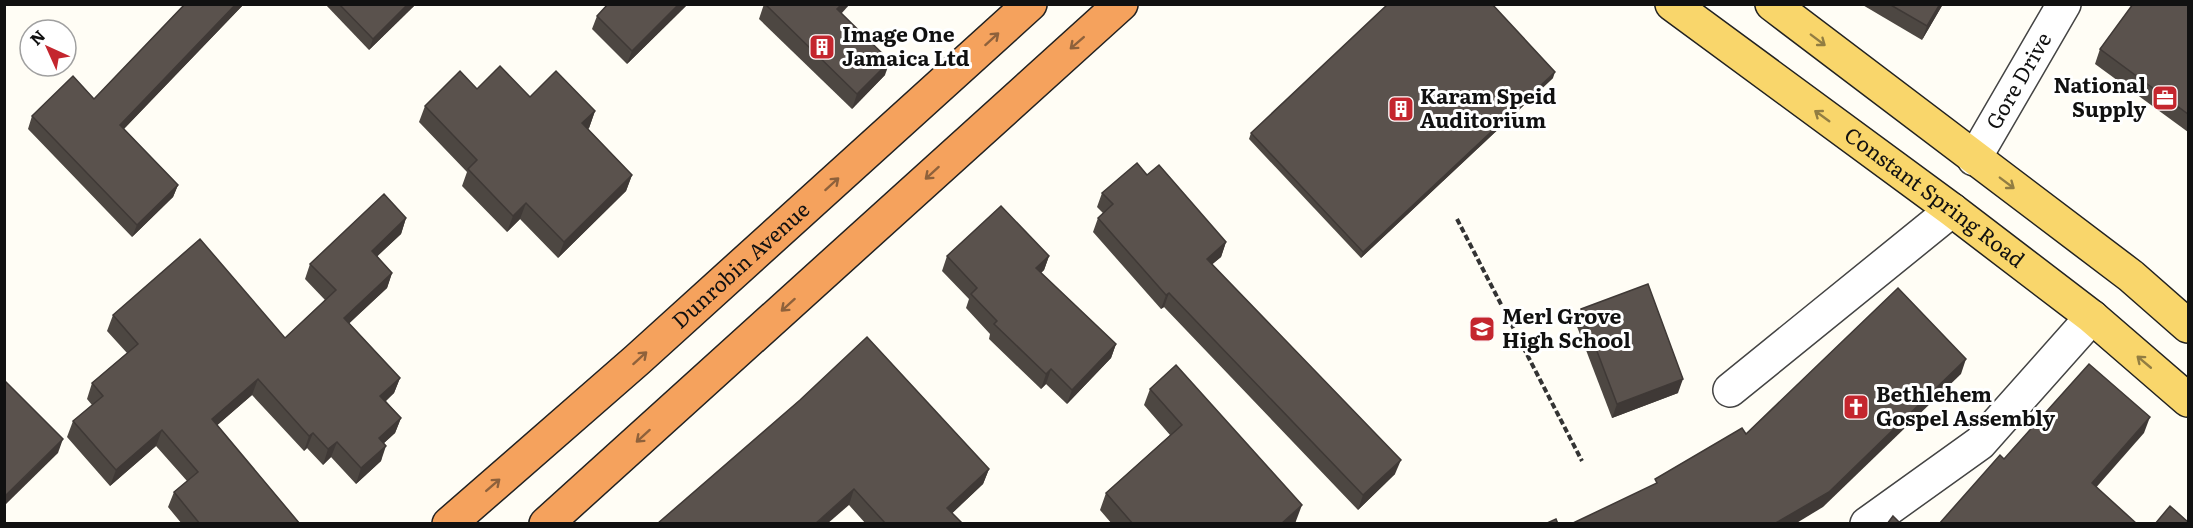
<svg xmlns="http://www.w3.org/2000/svg" width="2193" height="528" viewBox="0 0 2193 528" font-family="Literata,serif">
	<style>
		.lines { fill: none; stroke-linecap: round; stroke-linejoin: round }
		.minor-casing { stroke: #444; stroke-width: 36 }
		.major-casing { stroke: #222; stroke-width: 36 }
		.highway-casing { stroke: #222; stroke-width: 36 }
		.path { stroke: #333; stroke-width: 4; stroke-dasharray: 6 3; stroke-linecap: butt }
		.minor { stroke: #fff; stroke-width: 33 }
		.major { stroke: #f9d66b; stroke-width: 33 }
		.highway { stroke: #f5a25d; stroke-width: 33 }
		.wall { fill: #4d4742 }
		.shaded-wall { fill: #3f3936 }
		.building { fill: #5a524d; stroke: #3f3936; stroke-width: 1.5 }
		.oneway { stroke: #8e613b }
		.oneway2 { stroke: #917d42 }
		.labels { text-anchor: middle; stroke-width: 6; stroke-linejoin: round; paint-order: stroke }
		.poi-label { font-size: 21px; font-weight: bold; fill: #111; stroke: #fff; text-anchor: start }
		.street-label { font-size: 21px; fill: #111; stroke: #fff }
	</style>
	<rect width="100%" height="100%" fill="#fffdf5"/>
	<g class="lines">
		<g class="minor-casing">
			<g id="minor">
				<path id="s1" d="M1974,159L2064,4"/>
				<path d="M1730,390L1952,210"/>
				<path d="M1867,524L1980,443L2092,317"/>
			</g>
		</g>
		<g class="major-casing">
			<g id="major">
				<path id="s2" d="M1672,4L1952,210L2092,317L2188,400"/>
				<path d="M1772,4L2131,276L2188,326"/>
			</g>
		</g>
		<g class="highway-casing">
			<g id="highway">
				<path id="s3" d="M449,524L637,360L1030,4"/>
				<path d="M546,524L1121,4"/>
			</g>
		</g>
		<path class="path" d="M1457,219L1582,461"/>
		<use href="#minor" class="minor"/>
		<use href="#major" class="major"/>
		<use href="#highway" class="highway"/>
	</g>
	<g class="wall">
		<path d="M185,4H244L124,129L178,185L173,197L132,237L28,129L32,116L94,99Z"/>
		<path d="M325,4H414V6L369,50Z"/>
		<path d="M608,4H688L627,64L592,29L597,16Z"/>
		<path d="M764,4L842,14L885,75L852,109L759,19Z"/>
		<path d="M1861,4H1943L1922,40Z"/>
		<path d="M2188,4V132L2095,64L2100,49Z"/>
		<path d="M1553,78L1361,258L1249,139L1251,133Z"/>
		<path d="M477,89L530,97L595,111L589,128L588,129L632,175L626,191L558,258L520,219L507,232L462,186L467,172L419,122L425,106Z"/>
		<path d="M1147,175L1226,242L1221,257L1212,264L1395,474L1358,510L1164,307L1161,309L1093,232L1098,218L1103,213L1097,207L1102,193Z"/>
		<path d="M406,218L401,234L377,256L392,273L387,288L349,323L400,378L394,393L386,401L401,418L395,433L384,443L381,461L356,484L331,457L323,465L307,448L304,451L252,395L217,425L300,524H182L168,507L174,492L187,481L156,446L110,486L67,437L73,421L92,405L87,399L92,383L127,353L107,331L113,315L285,338L325,300L305,279L310,264Z"/>
		<path d="M947,256H1049L1044,270L1041,273L1116,344L1111,358L1067,404L1046,384L1041,389L989,339L990,334L966,308L969,299L942,271Z"/>
		<path d="M1581,309L1678,393L1612,418L1576,324Z"/>
		<path d="M1150,389L1296,521L1294,524H1112L1100,510L1106,493L1170,435L1144,405Z"/>
		<path d="M800,400L989,469L983,484L952,513L963,524H866L849,505Z"/>
	</g>
	<g class="shaded-wall">
		<path d="M236,4H244L115,138L120,125Z"/>
		<path d="M408,4H414V6L369,50L373,39Z"/>
		<path d="M679,4H688L627,64L632,51Z"/>
		<path d="M842,4H850L832,24L837,9Z"/>
		<path d="M1940,4H1943L1922,40L1927,26Z"/>
		<path d="M890,61L885,75L852,109L857,94Z"/>
		<path d="M1555,72L1553,78L1361,258L1363,252Z"/>
		<path d="M595,111L589,128L576,140L582,123Z"/>
		<path d="M632,175L626,191L558,258L564,242Z"/>
		<path d="M178,185L173,197L132,237L137,225Z"/>
		<path d="M526,203L520,219L507,232L513,216Z"/>
		<path d="M406,218L401,234L366,267L372,251Z"/>
		<path d="M1226,242L1221,257L1202,273L1207,259Z"/>
		<path d="M1049,256L1044,270L1031,282L1036,268Z"/>
		<path d="M392,273L387,288L339,333L344,318Z"/>
		<path d="M1169,293L1164,307L1161,309L1166,295Z"/>
		<path d="M1116,344L1111,358L1067,404L1072,390Z"/>
		<path d="M1966,359L1961,374L1823,507L1795,524H1774Z"/>
		<path d="M1051,369L1046,384L1041,389L1046,374Z"/>
		<path d="M400,378L394,393L375,411L380,396Z"/>
		<path d="M258,379L252,395L206,435L212,419Z"/>
		<path d="M1683,379L1678,393L1612,418L1617,404Z"/>
		<path d="M2150,417L2144,433L2086,499L2092,483Z"/>
		<path d="M401,418L395,433L373,453L379,438Z"/>
		<path d="M162,430L156,446L110,486L116,470Z"/>
		<path d="M313,433L307,448L304,451L309,436Z"/>
		<path d="M63,439L58,453L4,506V497Z"/>
		<path d="M337,442L331,457L323,465L328,449Z"/>
		<path d="M386,446L381,461L356,484L361,468Z"/>
		<path d="M1401,460L1395,474L1358,510L1363,495Z"/>
		<path d="M989,469L983,484L942,523L947,508Z"/>
		<path d="M854,489L849,505L827,524H815Z"/>
		<path d="M1302,505L1296,521L1294,524H1281Z"/>
	</g>
	<g class="building">
		<path d="M185,4H236L120,125L178,185L137,225L32,116L73,76L94,99Z"/>
		<path d="M339,4H408L373,39Z"/>
		<path d="M608,4H679L632,51L597,16Z"/>
		<path d="M765,4H842L837,9L890,61L857,94Z"/>
		<path d="M1388,4H1492L1555,72L1363,252L1251,133Z"/>
		<path d="M1889,4H1940L1927,26Z"/>
		<path d="M2133,4H2188V114L2100,49Z"/>
		<path d="M500,66L530,97L556,71L595,111L582,123L632,175L564,242L526,203L513,216L468,169L477,160L425,106L460,71L477,89Z"/>
		<path d="M1137,163L1147,175L1159,165L1226,242L1207,259L1401,460L1363,495L1169,293L1166,295L1098,218L1113,204L1102,193Z"/>
		<path d="M384,194L406,218L372,251L392,273L344,318L400,378L380,396L401,418L379,438L386,446L361,468L337,442L328,449L313,433L309,436L258,379L212,419L300,524H200L174,492L198,472L162,430L116,470L73,421L103,396L92,383L138,344L113,315L200,239L285,338L336,290L310,264Z"/>
		<path d="M1001,206L1049,256L1036,268L1116,344L1072,390L1051,369L1046,374L994,324L997,321L971,294L977,288L947,256Z"/>
		<path d="M1648,284L1683,379L1617,404L1581,309Z"/>
		<path d="M1898,288L1966,359L1829,492L1774,524H1571L1657,483L1655,479L1742,428L1746,434Z"/>
		<path d="M867,337L989,469L947,508L963,524H886L854,489L815,524H657L800,400Z"/>
		<path d="M2089,364L2150,417L2092,483L2137,524H1939L2000,455L2004,459Z"/>
		<path d="M1176,365L1302,505L1281,524H1133L1106,493L1182,425L1150,389Z"/>
		<path d="M4,380L63,439L4,497Z"/>
		<path d="M2170,506L2188,522V524H2155Z"/>
		<path d="M1893,516L1901,524H1887Z"/>
		<path d="M1556,519L1558,524H1545Z"/>
	</g>
	<defs><path id="oneway-shaft" d="M-6 0H5M1.5-3L5.5 0L1.5 3" fill="none" stroke-width="1.6" stroke-linecap="round" stroke-linejoin="round" transform="scale(1.5)"/></defs>
	<g class="oneway">
		<use href="#oneway-shaft" transform="translate(992 39) rotate(-42)"/>
		<use href="#oneway-shaft" transform="translate(1077 43) rotate(139)"/>
		<use href="#oneway-shaft" transform="translate(932 173) rotate(138)"/>
		<use href="#oneway-shaft" transform="translate(832 184) rotate(-42)"/>
		<use href="#oneway-shaft" transform="translate(788 305) rotate(138)"/>
		<use href="#oneway-shaft" transform="translate(640 358) rotate(-42)"/>
		<use href="#oneway-shaft" transform="translate(643 436) rotate(138)"/>
		<use href="#oneway-shaft" transform="translate(493 485) rotate(-41)"/>
	</g>
	<g class="oneway2">
		<use href="#oneway-shaft" transform="translate(1818 40) rotate(37)"/>
		<use href="#oneway-shaft" transform="translate(1822 116) rotate(-144)"/>
		<use href="#oneway-shaft" transform="translate(2007 183) rotate(37)"/>
		<use href="#oneway-shaft" transform="translate(2144 362) rotate(-140)"/>
	</g>
	<defs>
		<g id="building-square" transform="scale(1.35)"><rect x="-9" y="-9" width="18" height="18" rx="4" fill="#c4262e" stroke="#fff"/><path d="M-4-6H4V6H1V3H-1V6H-4ZM-2.5-4.3h1.7v1.8h-1.7ZM.8-4.3h1.7v1.8H.8ZM-2.5-1h1.7V.8h-1.7ZM.8-1h1.7V.8H.8Z" fill="#fff"/></g>
		<g id="office-square" transform="scale(1.35)"><rect x="-9" y="-9" width="18" height="18" rx="4" fill="#c4262e" stroke="#fff"/><path d="M-6-3h4V-5.5h4V-3h4V5H-6ZM-1-4.5V-3h2v-1.5ZM-6 0V1H6V0Z" fill="#fff"/></g>
		<g id="school-square" transform="scale(1.35)"><rect x="-9" y="-9" width="18" height="18" rx="4" fill="#c4262e" stroke="#fff"/><path d="M0-5L7-2L0 1L-7-2ZM-4 1L0 2.5L4 1V4Q0 6-4 4Z" fill="#fff"/></g>
		<g id="church-square" transform="scale(1.35)"><rect x="-9" y="-9" width="18" height="18" rx="4" fill="#c4262e" stroke="#fff"/><path d="M-1.2-6h2.4v3.5h3.3v2.4h-3.3V6h-2.4V-.1h-3.3v-2.4h3.3Z" fill="#fff"/></g>
	</defs>
	<g fill-rule="evenodd">
		<use href="#building-square" x="822" y="47"/>
		<use href="#office-square" x="2165" y="98"/>
		<use href="#building-square" x="1401" y="109"/>
		<use href="#school-square" x="1482" y="329"/>
		<use href="#church-square" x="1856" y="407"/>
	</g>
	<g class="labels">
		<g class="poi-label">
			<text x="842" y="42">Image One<tspan x="842" dy="24">Jamaica Ltd</tspan></text>
			<text x="2146" y="93" text-anchor="end">National<tspan x="2146" dy="24">Supply</tspan></text>
			<text x="1420" y="104">Karam Speid<tspan x="1420" dy="24">Auditorium</tspan></text>
			<text x="1502" y="324">Merl Grove<tspan x="1502" dy="24">High School</tspan></text>
			<text x="1876" y="402">Bethlehem<tspan x="1876" dy="24">Gospel Assembly</tspan></text>
		</g>
		<g class="street-label">
			<text dy="7" stroke="none"><textPath href="#s1" startOffset="90">Gore Drive</textPath></text>
			<text dy="7" stroke="none"><textPath href="#s2" startOffset="326">Constant Spring Road</textPath></text>
			<text dy="7" stroke="none"><textPath href="#s3" startOffset="390">Dunrobin Avenue</textPath></text>
		</g>
	</g>
	<rect width="2193" height="528" fill="none" stroke="#111111" stroke-width="12"/>
	<g transform="translate(48 48) rotate(315)"><circle r="28" fill="#ffffff" stroke="#a0a0a0" stroke-width="1.5"/>
	<path d="M0-4.5L10 22L0 15L-10 22Z" fill="#c4262e"/>
	<text y="-9" font-size="16" font-weight="bold" text-anchor="middle" fill="#111111">N</text>
	</g>
</svg>
